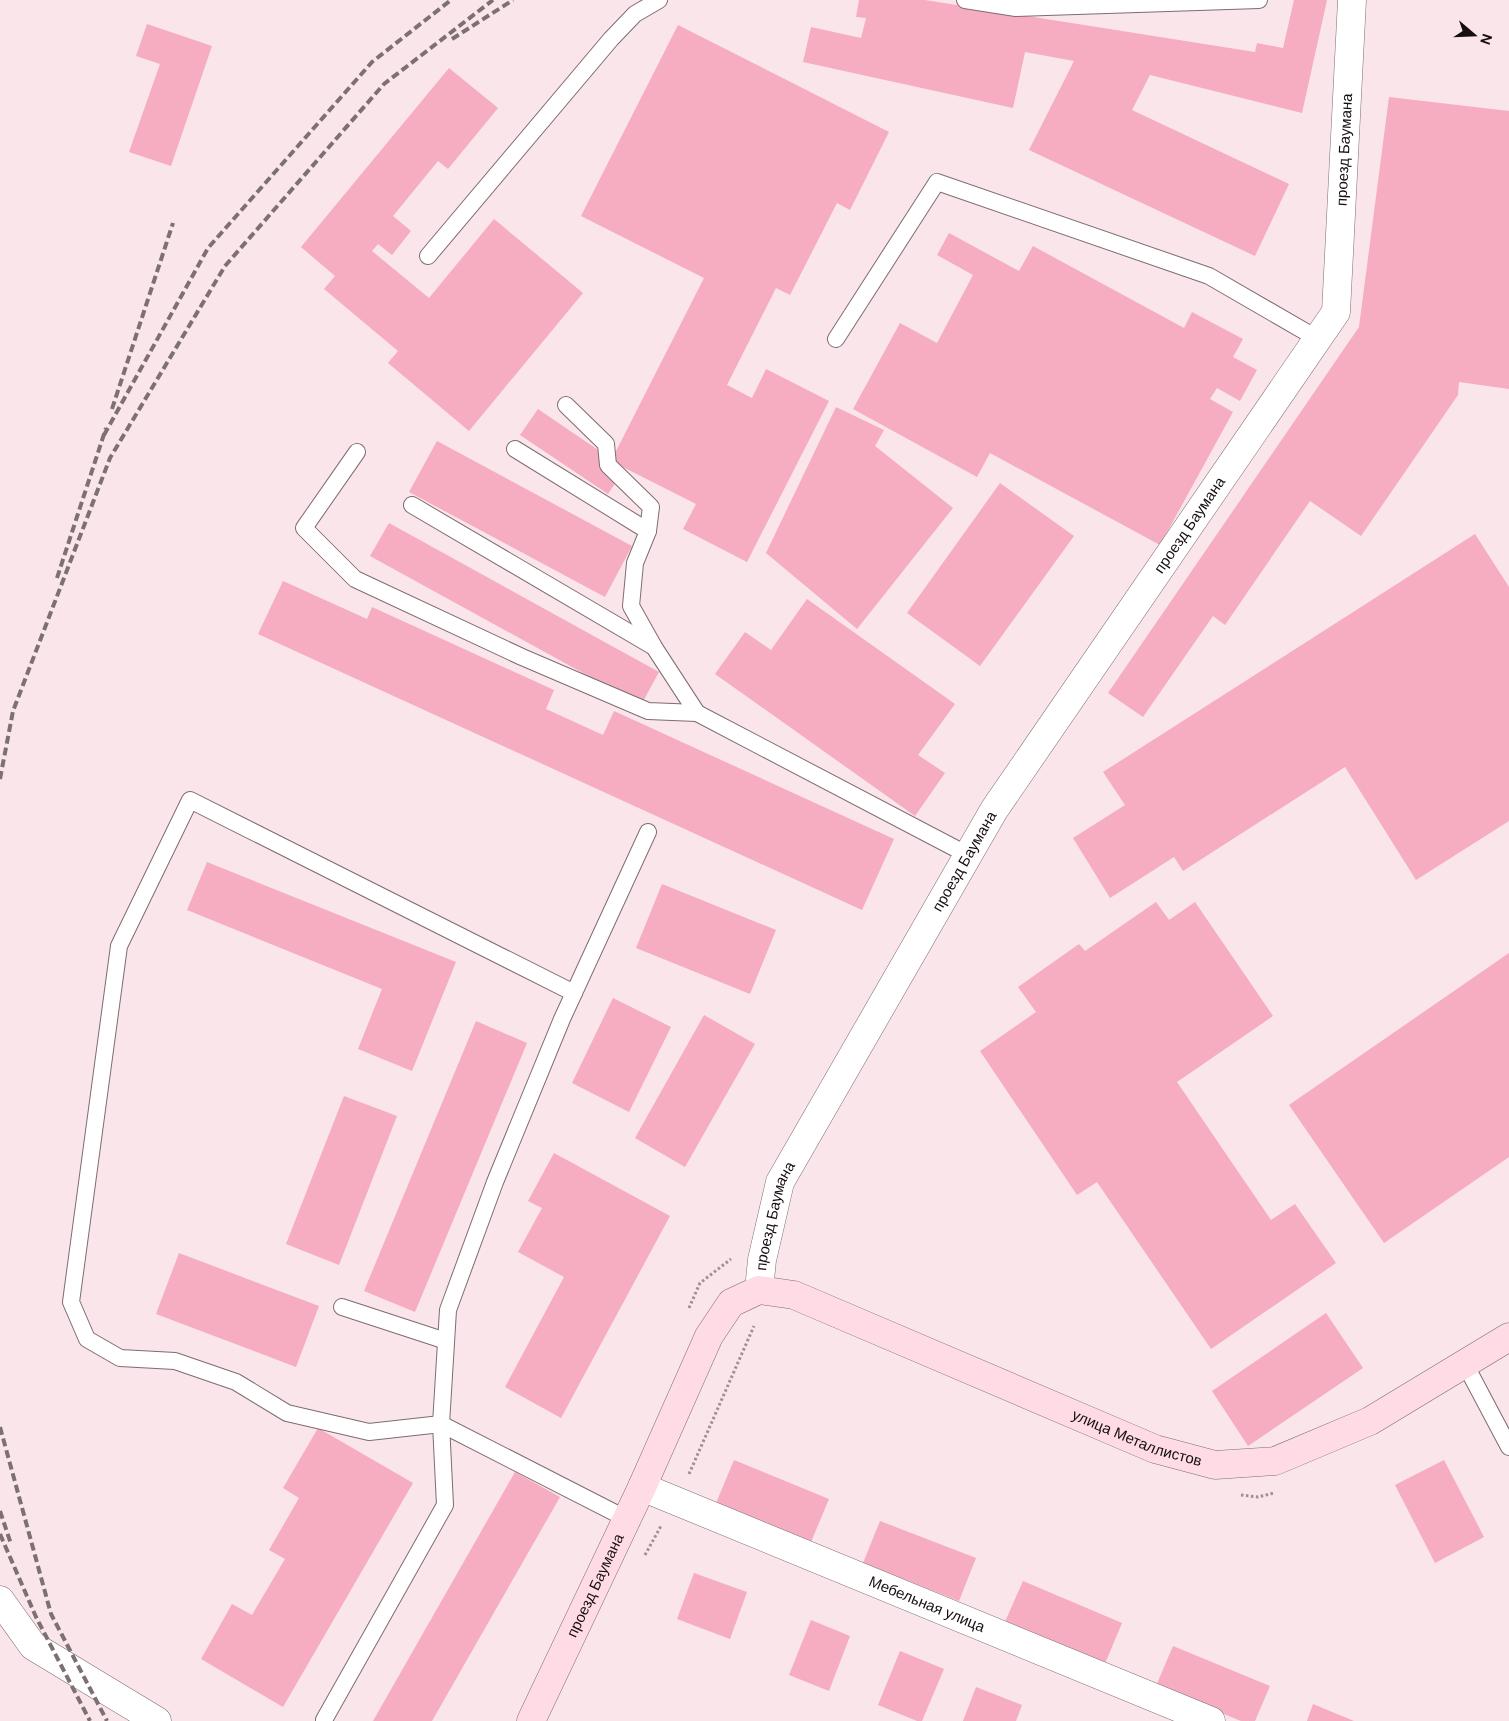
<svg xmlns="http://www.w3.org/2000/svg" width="1509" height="1721" viewBox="0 0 1509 1721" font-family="'DM Sans',sans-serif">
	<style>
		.building { fill: #f6acc1 }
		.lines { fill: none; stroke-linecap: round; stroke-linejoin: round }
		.lane-casing { stroke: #7e6c71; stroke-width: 18 }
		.street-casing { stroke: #7e6c71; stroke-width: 29 }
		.secondary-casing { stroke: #7e6c71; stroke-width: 29 }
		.path { stroke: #9f8f93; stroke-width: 3; stroke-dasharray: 2.5 2.5; stroke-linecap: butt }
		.lane { stroke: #fff; stroke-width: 16 }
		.street { stroke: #fff; stroke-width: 28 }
		.secondary { stroke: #ffdbe6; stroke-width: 28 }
		.rail { stroke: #7d7073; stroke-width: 4; stroke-dasharray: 8 4; stroke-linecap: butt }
		.labels { text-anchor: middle; stroke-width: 5; stroke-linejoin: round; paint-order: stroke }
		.street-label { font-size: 15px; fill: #160f11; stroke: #fae5ea }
	</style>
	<rect width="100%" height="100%" fill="#fae5ea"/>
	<g class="building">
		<path d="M859,0H925L1255,52L1257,43L1283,48L1294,0H1327L1302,113L1150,75L1132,110L1289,184L1255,256L1029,150L1074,61L1025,52L1013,108L803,62L811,27L861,38L866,18L856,17Z"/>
		<path d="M147,24L212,46L171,166L129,152L160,64L136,56Z"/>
		<path d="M678,25L889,132L850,210L837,203L790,295L776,288L727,385L752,398L766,369L829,401L747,562L683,529L696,504L611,461L704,278L581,216Z"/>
		<path d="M449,68L498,108L448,169L438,161L393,216L411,231L392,255L378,244L372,251L429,298L494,219L583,293L469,431L388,363L398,351L324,289L335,276L301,247Z"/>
		<path d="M1389,97L1509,111V389L1459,382L1458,395L1361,536L1310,501L1225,625L1213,616L1143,717L1108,693L1359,327Z"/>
		<path d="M949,233L1019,271L1033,246L1184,328L1192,312L1243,339L1233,357L1257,370L1240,401L1217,388L1210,399L1233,412L1160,545L990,453L977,477L853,409L900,323L937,343L973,275L937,255Z"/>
		<path d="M836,407L884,430L875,446L953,508L857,629L766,553Z"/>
		<path d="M538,409L604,454L599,462L620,476L608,494L520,435Z"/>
		<path d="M437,441L632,546L605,597L409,492Z"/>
		<path d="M1000,483L1074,536L980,666L907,613Z"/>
		<path d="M389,523L659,672L641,705L370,556Z"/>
		<path d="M1475,534L1509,587V821L1416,880L1345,767L1183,871L1174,857L1110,898L1073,838L1125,805L1103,772Z"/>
		<path d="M283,581L367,619L372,607L554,690L546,709L603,735L614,711L894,839L862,910L258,634Z"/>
		<path d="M807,599L955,704L918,755L945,773L915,816L715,674L745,632L771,650Z"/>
		<path d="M207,862L456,962L412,1071L358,1049L382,989L187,910Z"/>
		<path d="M662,884L776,930L750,994L636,948Z"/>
		<path d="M1156,902L1169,920L1195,902L1273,1016L1177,1082L1271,1220L1295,1204L1336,1263L1211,1349L1097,1182L1077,1195L980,1051L1036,1012L1018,987L1079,944L1085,951Z"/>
		<path d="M1509,953V1157L1384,1243L1289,1105Z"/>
		<path d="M613,998L671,1027L629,1112L572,1083Z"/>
		<path d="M704,1015L755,1044L685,1167L635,1138Z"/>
		<path d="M476,1021L527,1043L415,1312L364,1291Z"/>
		<path d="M344,1096L397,1116L339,1265L286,1244Z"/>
		<path d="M554,1153L670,1216L561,1418L505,1387L564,1277L518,1252L542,1208L528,1201Z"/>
		<path d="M179,1253L319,1306L296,1367L156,1314Z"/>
		<path d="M1326,1313L1363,1368L1248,1446L1212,1391Z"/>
		<path d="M318,1428L413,1483L283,1707L201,1659L232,1604L252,1615L285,1559L269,1550L299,1498L283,1488Z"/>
		<path d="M734,1460L829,1499L811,1542L716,1503Z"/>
		<path d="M1444,1460L1484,1537L1435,1563L1395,1485Z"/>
		<path d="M515,1472L560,1497L432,1721H373Z"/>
		<path d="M880,1521L976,1558L959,1601L863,1563Z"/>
		<path d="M694,1573L747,1592L730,1639L677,1619Z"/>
		<path d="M1023,1581L1122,1623L1104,1666L1004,1624Z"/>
		<path d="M811,1620L850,1636L829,1691L789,1675Z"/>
		<path d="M1173,1646L1270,1686L1255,1721H1241L1156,1686Z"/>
		<path d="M900,1651L944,1669L922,1721H917L878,1705Z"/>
		<path d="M976,1687L1022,1705L1016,1721H963Z"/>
		<path d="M1313,1704L1354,1721H1307Z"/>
	</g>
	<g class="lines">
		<g class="lane-casing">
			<g id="lane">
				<path d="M965,0L1016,8L1259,0"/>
				<path d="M428,256L611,39L635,14L659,0"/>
				<path d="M836,339L937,182L1209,276L1318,339"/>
				<path d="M566,405L606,444L608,465L651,507L648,531"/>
				<path d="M515,449L648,531L635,563L631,606L654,647"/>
				<path d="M357,452L304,528L355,579L522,657L648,711L697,713"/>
				<path d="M412,505L654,647L697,713L968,855"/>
				<path d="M574,993L190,800L119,946L71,1302L87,1339L120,1358L175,1361L236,1382L287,1413L369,1432L441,1424L627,1519"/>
				<path d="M342,1307L446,1341"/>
				<path d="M1465,1364L1509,1447"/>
				<path d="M324,1720L445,1505L441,1424L448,1310L495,1182L562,1019L648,832"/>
			</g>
		</g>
		<g class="street-casing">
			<g id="street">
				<path id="s1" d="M759,1290L762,1260L780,1182L994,810L1336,312L1352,0"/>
				<path id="s2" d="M642,1487L1211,1721"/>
				<path d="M0,1600L33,1646L157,1721"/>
			</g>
		</g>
		<g class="secondary-casing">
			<g id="secondary">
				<path id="s3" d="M531,1721L642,1487L709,1336L731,1303L759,1290L794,1295L1155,1449L1215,1465L1275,1461L1370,1421L1509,1337"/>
			</g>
		</g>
		<g class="path">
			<path d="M689,1308L700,1283L731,1259"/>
			<path d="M689,1474L754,1326"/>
			<path d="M1241,1495L1258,1497L1274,1493"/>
			<path d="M645,1555L661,1526"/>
		</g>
		<use href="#lane" class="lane"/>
		<use href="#street" class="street"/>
		<use href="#secondary" class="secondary"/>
		<g class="rail">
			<path d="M452,39L513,0"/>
			<path d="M112,409L173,223"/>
			<path d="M104,435L208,248L372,62L451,0"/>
			<path d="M57,578L106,428"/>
			<path d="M0,779L13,711L110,458L225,266L384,84L493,0"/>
			<path d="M0,1427L51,1614L107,1721"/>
			<path d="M0,1511L11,1544"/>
			<path d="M0,1534L36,1617L90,1721"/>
		</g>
	</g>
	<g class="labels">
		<g class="street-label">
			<text dy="5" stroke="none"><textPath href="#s1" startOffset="1306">проезд Баумана</textPath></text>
			<text dy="5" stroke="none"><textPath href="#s1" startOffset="885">проезд Баумана</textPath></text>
			<text dy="5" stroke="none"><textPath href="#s1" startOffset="480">проезд Баумана</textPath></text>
			<text dy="5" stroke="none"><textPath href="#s1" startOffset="76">проезд Баумана</textPath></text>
			<text dy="5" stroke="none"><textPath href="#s3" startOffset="902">улица Металлистов</textPath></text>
			<text dy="5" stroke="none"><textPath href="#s3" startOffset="150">проезд Баумана</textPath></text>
			<text dy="5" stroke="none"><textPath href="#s2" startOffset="308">Мебельная улица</textPath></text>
		</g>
	</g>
	<g transform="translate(1474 35) rotate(109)" stroke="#fae5ea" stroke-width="4" paint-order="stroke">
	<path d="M0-4L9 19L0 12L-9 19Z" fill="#160f11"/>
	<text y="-8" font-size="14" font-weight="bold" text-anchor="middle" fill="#160f11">N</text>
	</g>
</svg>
